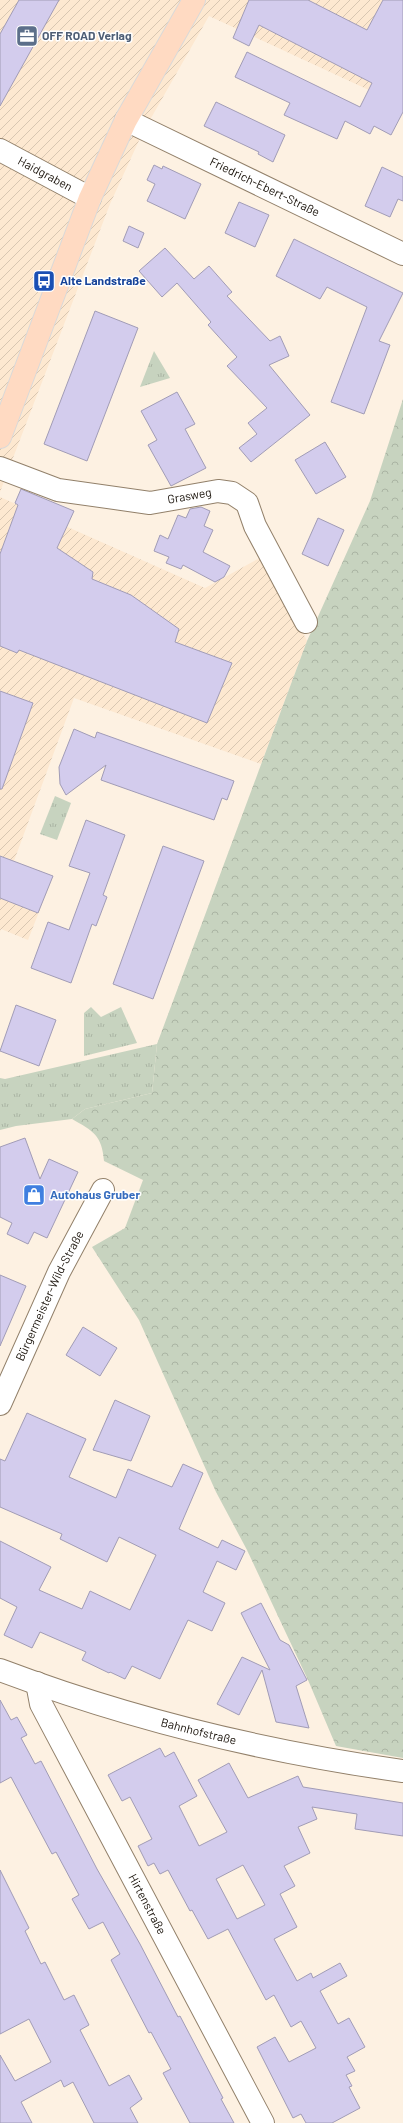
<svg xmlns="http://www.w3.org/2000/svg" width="403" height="2123" viewBox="0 0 403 2123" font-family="Barlow,sans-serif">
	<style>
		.industrial { fill: url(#industrial-furrows) }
		.grass { fill: url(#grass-tufts) }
		.forest { fill: url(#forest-crowns) }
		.building { fill: #d3cced; stroke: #a19cb6; fill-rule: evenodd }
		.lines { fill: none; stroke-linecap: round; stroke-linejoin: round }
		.minor-casing { stroke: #92806a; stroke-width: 24 }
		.major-casing { stroke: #dad9d8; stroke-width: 24 }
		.minor { stroke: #fff; stroke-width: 22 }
		.major { stroke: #ffdac2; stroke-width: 22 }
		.labels { text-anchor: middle; stroke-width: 3; stroke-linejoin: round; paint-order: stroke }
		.service-label { font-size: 12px; font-weight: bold; fill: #4e5e75; stroke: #fff; text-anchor: start }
		.street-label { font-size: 12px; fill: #1a130b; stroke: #fff }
		.transit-label { font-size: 12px; font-weight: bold; fill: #164399; stroke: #fff; text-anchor: start }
		.shop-label { font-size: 12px; font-weight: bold; fill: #366cbe; stroke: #fff; text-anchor: start }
	</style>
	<defs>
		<pattern id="industrial-furrows" width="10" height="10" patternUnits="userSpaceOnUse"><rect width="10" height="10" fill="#fde8d0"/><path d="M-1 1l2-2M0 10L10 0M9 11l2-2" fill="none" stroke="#d8c6b1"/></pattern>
		<pattern id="grass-tufts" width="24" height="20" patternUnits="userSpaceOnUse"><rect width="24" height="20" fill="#c7d3bf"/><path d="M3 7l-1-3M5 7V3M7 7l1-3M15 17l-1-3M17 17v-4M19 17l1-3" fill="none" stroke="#aab4a3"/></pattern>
		<pattern id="forest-crowns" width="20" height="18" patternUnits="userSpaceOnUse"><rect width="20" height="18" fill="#c7d3bf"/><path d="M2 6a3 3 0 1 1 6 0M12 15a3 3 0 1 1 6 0" fill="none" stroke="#aab4a3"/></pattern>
	</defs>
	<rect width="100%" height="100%" fill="#fdf1e2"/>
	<g class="industrial">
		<path d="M0,0H403L373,92L209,16L142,134L110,204L0,492Z"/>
		<path d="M0,497L205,588L265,555L307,641L261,764L74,698L14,861L53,876L28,940L1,929L0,932Z"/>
	</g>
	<g class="grass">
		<path d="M154,351L170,378L140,387Z"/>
		<path d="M55,796L71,803L57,840L40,834Z"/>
		<path d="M91,1007L101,1017L121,1007L137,1043L84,1056V1013Z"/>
		<path d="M157,1044L152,1093L85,1109L72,1119L16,1126L0,1130V1078L5,1079Z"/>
	</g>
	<path class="forest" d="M403,399V1758L336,1746L308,1680L247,1550L216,1492L139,1320L92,1247L125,1228L143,1180L104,1161C102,1135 93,1131 72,1119L85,1109L152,1093L157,1044L307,641L370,501Z"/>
	<g class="building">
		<path d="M19,0H59L0,106V34Z"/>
		<path d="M249,0H308L367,30L383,0H403V112L391,135L374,126L370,134L345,121L337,139L284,115L290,103L235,77L247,52L360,107L372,83L259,25L249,46L233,38Z"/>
		<path d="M216,102L285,135L273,162L258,154L259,152L204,126Z"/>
		<path d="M154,165L162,169L163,166L201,184L185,219L147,201L155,184L147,180Z"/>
		<path d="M382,167L403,177V201L398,199L390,217L365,206Z"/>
		<path d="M239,202L269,215L255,247L225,233Z"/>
		<path d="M129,226L144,233L138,248L123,241Z"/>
		<path d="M294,239L403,293L379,341L390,345L364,414L331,402L367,307L327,287L320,299L276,276Z"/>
		<path d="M165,248L194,279L209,266L232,292L227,296L270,341L280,336L289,356L269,365L310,415L251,462L239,448L257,434L248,423L267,408L227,366L237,357L208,325L211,322L177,283L162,297L139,271Z"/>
		<path d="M95,311L138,328L87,461L44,444Z"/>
		<path d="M177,392L195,424L185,429L206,468L171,486L148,445L157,440L141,411Z"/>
		<path d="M325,442L346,477L316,494L295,460Z"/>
		<path d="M21,489L74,511L57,548L93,572L92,579L131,595L179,629L175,642L232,663L207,723L19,650L17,653L0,646V554L18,505L15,503Z"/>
		<path d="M201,507L210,511L204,526L213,530L203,552L230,566L224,577L215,582L183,565L181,569L166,563L169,557L154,551L160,535L168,539L178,515L186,518L190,509Z"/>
		<path d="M318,518L344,530L328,566L302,554Z"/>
		<path d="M0,691L33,703L2,789H0Z"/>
		<path d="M74,729L95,738L97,732L234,781L227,800L222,798L214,820L101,780L106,765L66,795L60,784L59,767Z"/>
		<path d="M86,820L125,835L103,895L107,897L96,926L92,924L71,983L31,968L48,922L69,930L90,873L69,866Z"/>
		<path d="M163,846L204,861L153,999L113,984Z"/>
		<path d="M0,856L53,876L38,913L0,898Z"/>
		<path d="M16,1005L56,1020L39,1066L0,1051Z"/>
		<path d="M25,1138L40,1179L49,1159L78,1172L47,1238L34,1232L28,1244L7,1234L12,1223L0,1217V1147Z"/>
		<path d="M0,1275L26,1286L0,1346Z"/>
		<path d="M83,1327L117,1348L100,1376L66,1355Z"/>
		<path d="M115,1400L150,1416L131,1461L93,1450Z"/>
		<path d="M27,1413L86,1439L69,1477L116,1498L128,1469L172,1487L183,1464L203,1473L179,1529L218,1548L222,1540L245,1551L236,1570L217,1561L203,1592L225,1603L212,1631L188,1620L160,1679L132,1666L125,1679L110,1672L109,1673L82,1660L86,1652L40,1632L32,1648L4,1635L17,1607L0,1598V1541L51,1567L39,1590L82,1609L90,1591L130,1610L156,1555L119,1537L107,1562L60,1539L62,1534L0,1507V1459L5,1461Z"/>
		<path d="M261,1603L280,1640L289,1645L307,1680L296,1686L309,1728L276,1722L262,1670L239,1715L217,1704L242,1657L270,1670L241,1613Z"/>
		<path d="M0,1700L11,1720L17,1717L27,1735L21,1738L35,1764L41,1761L97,1869L140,1944L178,2017L180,2016L223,2098L221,2099L234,2123H190L163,2073L171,2069L151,2032L149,2033L111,1960L120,1954L103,1922L89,1929L72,1899L79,1895L56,1852L52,1854L11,1777L0,1783Z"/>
		<path d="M160,1748L165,1757L174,1752L197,1796L179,1806L199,1846L227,1832L198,1780L229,1763L248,1798L298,1776L303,1787L403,1803V1836L355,1829L357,1814L312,1807L317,1819L298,1827L310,1853L284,1866L295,1886L280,1894L297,1927L274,1939L297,1981L311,1973L313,1978L340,1963L347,1976L320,1991L338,2024L349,2018L365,2047L347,2057L355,2071L346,2075L352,2086L349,2087L360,2108L332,2123H306L301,2114L293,2118L257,2047L275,2037L289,2062L316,2048L301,2021L291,2027L274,1995L266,2000L228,1929L208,1939L192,1910L190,1911L168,1870L160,1874L154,1863L148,1866L138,1846L152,1839L130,1797L122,1801L108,1775ZM243,1865L265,1905L237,1919L216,1879Z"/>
		<path d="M0,1870L29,1928L25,1931L41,1964L45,1962L64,2000L74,1995L89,2025L80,2030L109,2086L129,2075L142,2099L130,2108L138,2123H94L73,2082L64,2087L61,2080L21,2102L32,2123H0V2055L15,2081L51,2062L29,2019L0,2034Z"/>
	</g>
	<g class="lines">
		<g class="minor-casing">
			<g id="minor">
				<path id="s1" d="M126,120L403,254"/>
				<path id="s2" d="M0,150L90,198"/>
				<path id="s3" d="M0,468L58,490L150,503L218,491L232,493L247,503L255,526L306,622"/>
				<path id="s4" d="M0,1404L59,1272L103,1190"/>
				<path id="s5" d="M0,1670C130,1719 265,1752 403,1771"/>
				<path id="s6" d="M37,1683L41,1704L263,2123"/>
			</g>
		</g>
		<g class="major-casing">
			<path id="major" d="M0,437L90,198L126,120L194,0"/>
		</g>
		<use href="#minor" class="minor"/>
		<use href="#major" class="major"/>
	</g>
	<defs>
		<g id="office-square" transform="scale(1.15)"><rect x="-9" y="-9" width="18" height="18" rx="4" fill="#5c6f8a" stroke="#fff"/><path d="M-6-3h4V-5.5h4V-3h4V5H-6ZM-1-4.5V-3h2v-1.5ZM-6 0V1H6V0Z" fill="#fff"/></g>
		<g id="bus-square" transform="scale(1.15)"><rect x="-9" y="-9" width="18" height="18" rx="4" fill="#1a4fb4" stroke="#fff"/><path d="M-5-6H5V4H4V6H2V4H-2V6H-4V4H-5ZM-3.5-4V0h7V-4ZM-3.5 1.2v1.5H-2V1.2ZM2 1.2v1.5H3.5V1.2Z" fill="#fff"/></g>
		<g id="shop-square" transform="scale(1.15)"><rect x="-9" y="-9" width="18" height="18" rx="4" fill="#3f7fe0" stroke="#fff"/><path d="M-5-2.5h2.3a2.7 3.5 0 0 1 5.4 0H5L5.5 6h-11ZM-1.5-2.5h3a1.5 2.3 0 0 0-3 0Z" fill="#fff"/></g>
	</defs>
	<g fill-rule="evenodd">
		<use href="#office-square" x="27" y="36"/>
		<use href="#bus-square" x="44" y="281"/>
		<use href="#shop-square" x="34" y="1195"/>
	</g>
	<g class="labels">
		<g class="service-label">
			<text x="42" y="40">OFF ROAD Verlag</text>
		</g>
		<g class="street-label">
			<text dy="4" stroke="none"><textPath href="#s2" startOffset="51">Haidgraben</textPath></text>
			<text dy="4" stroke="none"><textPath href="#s1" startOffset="154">Friedrich-Ebert-Straße</textPath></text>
			<text dy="4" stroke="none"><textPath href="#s3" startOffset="195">Grasweg</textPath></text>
			<text dy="4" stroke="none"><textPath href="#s4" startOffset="119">Bürgermeister-Wild-Straße</textPath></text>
			<text dy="4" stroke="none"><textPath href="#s5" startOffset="208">Bahnhofstraße</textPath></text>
			<text dy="4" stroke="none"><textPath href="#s6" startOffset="248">Hirtenstraße</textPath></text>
		</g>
		<g class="transit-label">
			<text x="60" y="285">Alte Landstraße</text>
		</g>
		<g class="shop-label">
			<text x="50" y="1199">Autohaus Gruber</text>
		</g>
	</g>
</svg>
